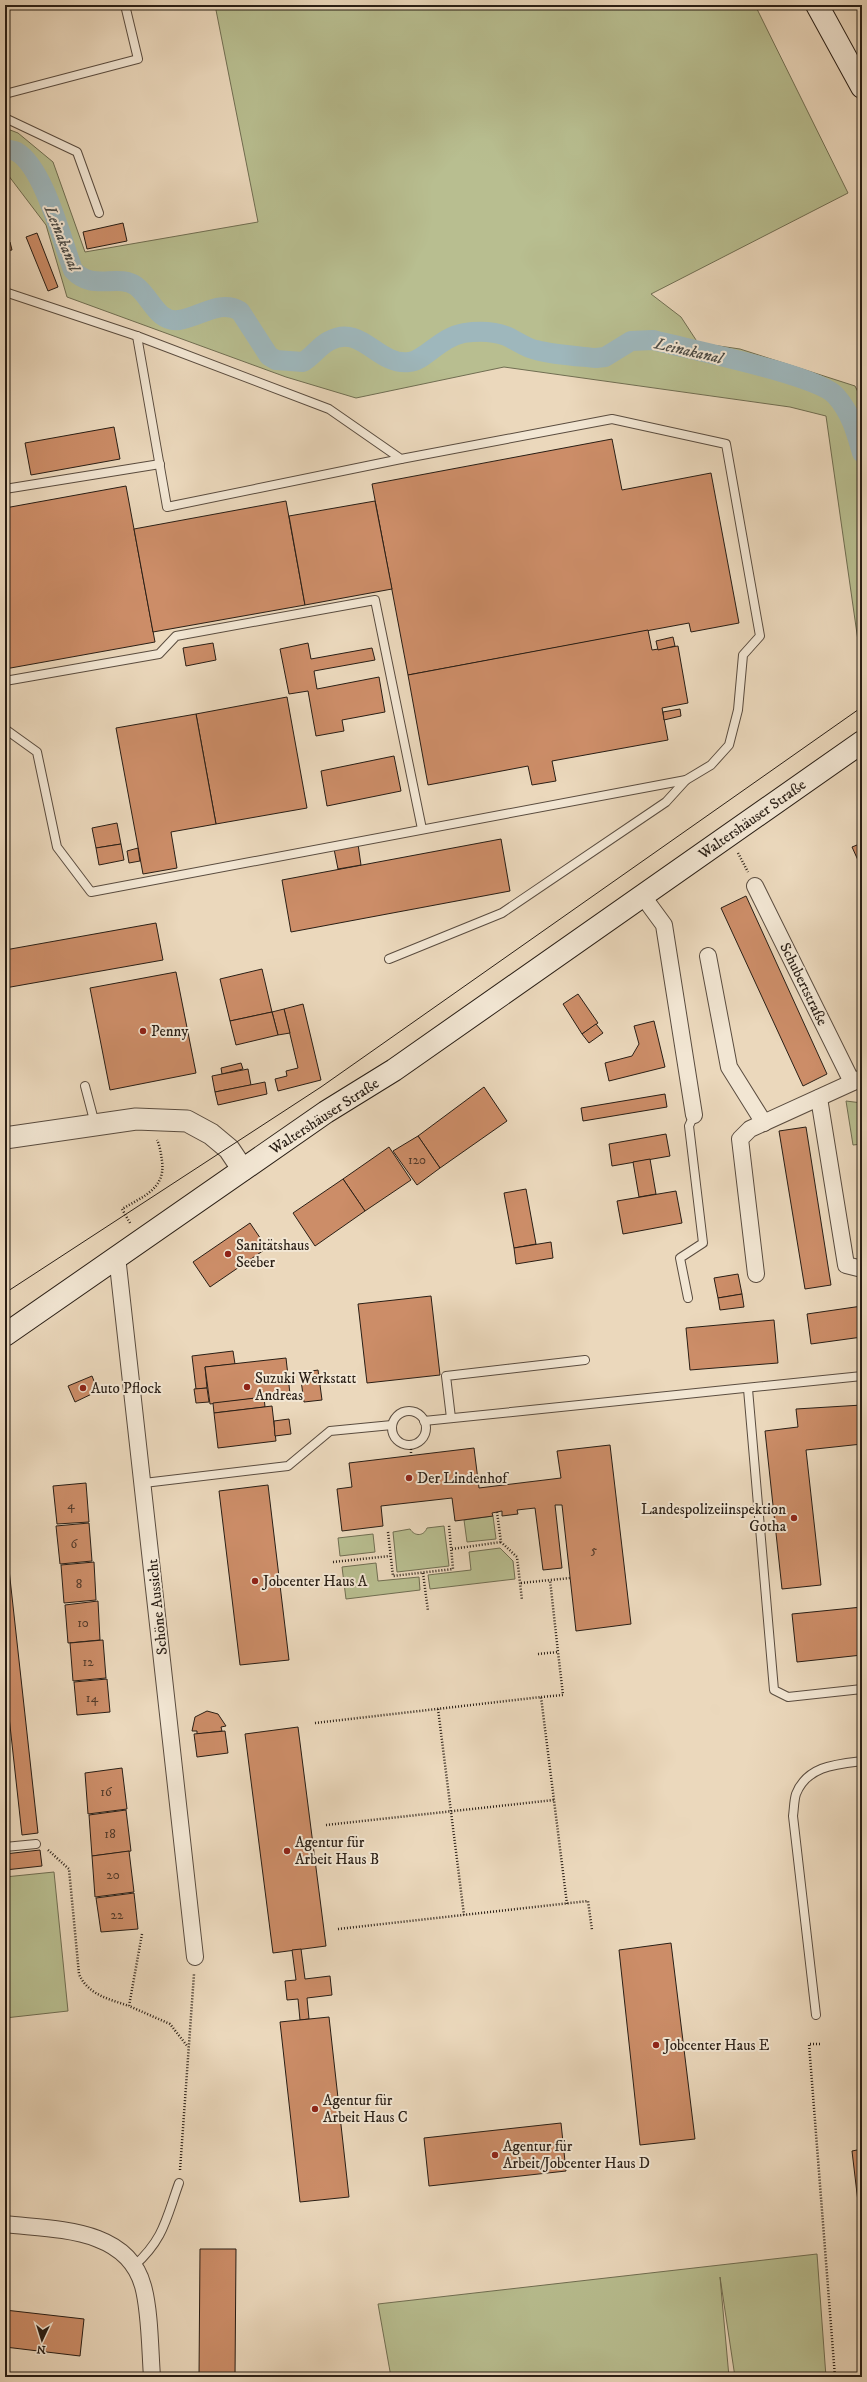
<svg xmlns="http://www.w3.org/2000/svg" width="867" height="2382" viewBox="0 0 867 2382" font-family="'IM FELL DW Pica',serif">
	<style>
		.green { fill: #b8be90; stroke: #706e52 }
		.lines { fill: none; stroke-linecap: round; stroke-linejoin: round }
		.canal { stroke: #9eb7bc; stroke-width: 20 }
		.building { fill: #cc8d68; stroke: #291e15 }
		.service-casing { stroke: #5a4c3f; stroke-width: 10 }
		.minor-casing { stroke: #5a4c3f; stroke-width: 18 }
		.tertiary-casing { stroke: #5a4c3f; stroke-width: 23 }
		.secondary-casing { stroke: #291e15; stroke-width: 24 }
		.path { stroke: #291e15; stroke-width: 2.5; stroke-dasharray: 1 2; stroke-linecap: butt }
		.service { stroke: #f2e6d3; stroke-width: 8 }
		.minor { stroke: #f2e6d3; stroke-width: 16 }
		.tertiary { stroke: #f2e6d3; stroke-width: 21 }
		.secondary { stroke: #f2e6d3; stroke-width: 22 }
		.tram { stroke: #291e15; stroke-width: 1 }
		.poi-dot { fill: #8f2418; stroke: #f2e6d3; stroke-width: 1.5 }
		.labels { text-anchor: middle; stroke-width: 4; stroke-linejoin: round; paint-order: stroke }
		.number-label { font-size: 13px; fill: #523a2a }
		.street-label { font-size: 15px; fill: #291e15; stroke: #f2e6d3 }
		.poi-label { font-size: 15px; fill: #291e15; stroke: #f2e6d3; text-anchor: start }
		.water-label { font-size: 16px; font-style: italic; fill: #4c4c47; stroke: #f2e6d3 }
	</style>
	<rect width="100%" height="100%" fill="#ebd8bc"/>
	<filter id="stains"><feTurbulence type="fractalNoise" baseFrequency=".005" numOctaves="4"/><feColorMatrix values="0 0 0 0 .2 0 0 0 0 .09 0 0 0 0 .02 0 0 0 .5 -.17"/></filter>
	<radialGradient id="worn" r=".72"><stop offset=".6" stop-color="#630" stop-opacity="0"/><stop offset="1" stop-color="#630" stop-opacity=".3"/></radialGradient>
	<g class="green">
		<path d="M215,5H755L848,193L651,294L681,317L698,343L740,349L855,386L862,400V669L826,416L790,407L504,367L356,398L286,377L67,297L46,225L5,171V128L18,133L53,162L85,252L258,222Z"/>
		<path d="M846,1101L862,1103V1144L853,1145Z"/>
		<path d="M493,1516L496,1539L467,1542L464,1520Z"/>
		<path d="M444,1526L449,1566L397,1572L393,1532L410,1529C415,1537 424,1536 427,1528Z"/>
		<path d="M373,1534L375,1552L340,1556L338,1538Z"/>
		<path d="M500,1548L513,1561L515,1579L430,1589L428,1575L471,1570L469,1552Z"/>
		<path d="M376,1563L378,1581L419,1577L420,1590L346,1599L342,1567Z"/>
		<path d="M54,1872L68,2011L5,2018V1877Z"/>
		<path d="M817,2254L826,2377H735L720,2277L729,2377H391L378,2304Z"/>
	</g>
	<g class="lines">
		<path class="canal" d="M5,149C9,150 14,150 17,152C44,168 62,241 73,270C93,292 117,273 136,286C151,297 157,323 179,320C200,317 220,299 240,311L269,356L276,360L303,362C313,356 319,346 329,341C362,323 377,366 409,362C425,361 440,337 464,333C477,331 493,331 506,336C516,340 525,348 536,350C555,355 576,356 596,358L605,357L631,341L653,340C687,349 818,375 836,396C851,413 856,432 862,453"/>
	</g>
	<g class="building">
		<path d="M123,223L127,241L87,249L83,232Z"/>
		<path d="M37,233L58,287L48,291L26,237Z"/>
		<path d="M5,242H10L12,250L5,251Z"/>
		<path d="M114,427L120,459L31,475L25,443Z"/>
		<path d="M612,439L622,490L711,473L739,623L691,632L689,623L408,675L372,484Z"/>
		<path d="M126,486L155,642L5,669V508Z"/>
		<path d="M286,501L305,605L153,632L134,529Z"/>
		<path d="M375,501L392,589L305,605L289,516Z"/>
		<path d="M648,630L652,650L678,646L688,703L662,708L668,740L552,761L556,781L532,785L528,766L428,785L408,675Z"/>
		<path d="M673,637L675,646L658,650L656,641Z"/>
		<path d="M213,643L216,660L186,666L183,648Z"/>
		<path d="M308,643L311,659L372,648L375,660L314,671L317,689L379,677L385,712L342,720L344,731L316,736L308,691L289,694L280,649Z"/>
		<path d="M287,697L307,808L216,824L196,714Z"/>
		<path d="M680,709L681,716L664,720L663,712Z"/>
		<path d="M196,714L216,824L171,832L177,868L143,874L116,728Z"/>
		<path d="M394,756L401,791L327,806L321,771Z"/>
		<path d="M117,823L121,844L96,848L92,828Z"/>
		<path d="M501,839L510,891L291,932L282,880Z"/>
		<path d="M862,843V869L852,847Z"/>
		<path d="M121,844L124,860L99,865L96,848Z"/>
		<path d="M358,844L361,865L338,869L334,849Z"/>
		<path d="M138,848L140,861L129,863L127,851Z"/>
		<path d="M746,896L827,1074L803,1086L721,908Z"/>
		<path d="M156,923L163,960L5,988V950Z"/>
		<path d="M262,969L272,1012L230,1021L220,979Z"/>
		<path d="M176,972L196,1073L110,1090L90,988Z"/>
		<path d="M578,994L598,1023L582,1034L563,1004Z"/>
		<path d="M303,1004L321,1080L278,1091L275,1079L287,1076L286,1071L298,1068L284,1009Z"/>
		<path d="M284,1009L290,1033L278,1035L272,1012Z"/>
		<path d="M272,1012L278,1035L236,1045L230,1021Z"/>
		<path d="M654,1021L665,1067L609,1081L605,1063L632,1056L639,1044L634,1026Z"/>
		<path d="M596,1024L603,1033L589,1043L582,1034Z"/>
		<path d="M241,1063L243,1069L222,1074L221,1068Z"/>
		<path d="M248,1069L251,1085L215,1092L212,1076Z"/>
		<path d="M265,1082L267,1094L218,1105L215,1092Z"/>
		<path d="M484,1087L507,1121L440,1168L418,1136Z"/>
		<path d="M665,1094L667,1107L583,1121L581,1108Z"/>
		<path d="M806,1127L831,1285L805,1289L779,1131Z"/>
		<path d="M666,1134L670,1156L612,1166L609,1144Z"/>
		<path d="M418,1136L440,1168L417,1185L393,1151Z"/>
		<path d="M389,1147L411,1180L365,1211L343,1179Z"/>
		<path d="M650,1159L656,1194L639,1197L633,1162Z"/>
		<path d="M343,1179L365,1211L315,1246L293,1213Z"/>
		<path d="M526,1189L536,1244L514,1248L504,1193Z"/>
		<path d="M676,1191L682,1223L623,1234L617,1201Z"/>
		<path d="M250,1223L267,1248L210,1287L193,1262Z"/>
		<path d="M551,1242L553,1258L516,1264L514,1248Z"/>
		<path d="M738,1274L742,1294L718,1298L714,1278Z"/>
		<path d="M742,1294L744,1307L720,1310L718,1298Z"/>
		<path d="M431,1296L440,1375L367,1383L358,1304Z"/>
		<path d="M862,1306V1337L811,1344L807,1314Z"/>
		<path d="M774,1320L778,1363L690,1370L686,1328Z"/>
		<path d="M233,1351L235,1364L205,1367L207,1388L196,1389L192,1356Z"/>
		<path d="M286,1358L290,1394L210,1404L205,1367Z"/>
		<path d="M318,1370L322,1400L304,1402L300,1373Z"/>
		<path d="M92,1376L98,1391L75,1402L68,1386Z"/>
		<path d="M207,1388L209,1402L196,1403L194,1389Z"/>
		<path d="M264,1397L265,1407L214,1413L213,1403Z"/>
		<path d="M862,1405V1444L806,1450L821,1585L782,1589L765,1431L798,1427L796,1409Z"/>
		<path d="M272,1406L276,1441L218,1448L214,1413Z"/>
		<path d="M289,1419L291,1434L275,1436L274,1421Z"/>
		<path d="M610,1445L631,1624L576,1631L562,1505H555L562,1568L543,1570L535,1508L517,1510L518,1514L502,1516V1511L492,1513L493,1516L455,1521L452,1498L381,1506L383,1526L342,1531L337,1489L352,1487L349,1463L474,1448L479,1488L561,1478L557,1451Z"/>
		<path d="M86,1483L89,1522L57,1524L53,1486Z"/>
		<path d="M268,1485L289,1660L240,1665L219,1491Z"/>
		<path d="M89,1523L92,1561L60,1564L56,1526Z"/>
		<path d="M5,1533L38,1833L22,1835L5,1680Z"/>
		<path d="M94,1562L96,1600L64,1603L61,1565Z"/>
		<path d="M98,1601L100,1640L68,1643L65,1605Z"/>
		<path d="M862,1607V1655L797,1662L792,1614Z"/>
		<path d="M103,1640L106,1678L73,1681L70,1643Z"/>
		<path d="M107,1679L110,1712L77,1715L74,1682Z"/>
		<path d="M207,1711L218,1714L226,1726L221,1727L222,1731L197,1734V1731H192L195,1717Z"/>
		<path d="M298,1727L326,1946L273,1953L245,1734Z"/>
		<path d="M225,1731L228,1753L197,1757L194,1734Z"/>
		<path d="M122,1768L127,1809L88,1814L85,1773Z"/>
		<path d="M126,1810L131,1851L92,1856L89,1815Z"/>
		<path d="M40,1850L42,1866L5,1870V1854Z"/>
		<path d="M129,1851L134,1892L95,1897L92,1856Z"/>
		<path d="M134,1893L138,1929L101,1932L96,1898Z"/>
		<path d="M671,1943L695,2139L640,2145L619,1950Z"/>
		<path d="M301,1949L305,1979L330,1976L332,1995L307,1998L309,2019L300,2020L298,1999L287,2000L285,1981L296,1980L292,1950Z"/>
		<path d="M329,2017L349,2197L300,2202L280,2022Z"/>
		<path d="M561,2123L566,2171L429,2186L424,2138Z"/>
		<path d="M862,2149V2236L852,2151Z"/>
		<path d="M200,2249H236L235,2377H199Z"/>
		<path d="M5,2310L84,2319L80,2356L5,2347Z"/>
	</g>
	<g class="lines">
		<g class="service-casing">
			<g id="service">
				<path d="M5,94L138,59L125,5"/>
				<path d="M5,118L77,152L99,213"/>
				<path d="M5,292L137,336L329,409L401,459L612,419L726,444L760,636L743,655L738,710L729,745L711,765L686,780L91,892L57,847L37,752L5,729"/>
				<path d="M137,336L167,507L401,459"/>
				<path d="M5,489L160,464"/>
				<path d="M5,681L159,654L176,636L375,600L422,829"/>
				<path d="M389,959L502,913L666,802L686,780"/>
				<path d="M85,1086L95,1124"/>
				<path d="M688,1298L680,1258L703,1243L689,1126L694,1115"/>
				<path d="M748,1389L774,1690L788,1697L862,1689"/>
				<circle cx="409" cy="1428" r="17"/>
				<path d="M451,1418L446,1376L585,1360"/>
				<path d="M424,1421L862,1376"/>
				<path d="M144,1483L288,1466L330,1431L392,1425"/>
				<path d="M5,1847L36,1844"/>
				<path d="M816,2015L793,1816C794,1809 794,1800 796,1794C807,1766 836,1764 862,1761"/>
				<path d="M134,2266C164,2239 166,2219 179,2183"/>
			</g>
		</g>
		<g class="minor-casing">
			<g id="minor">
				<path d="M755,886L852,1082"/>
				<path d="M642,895L664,925L694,1115"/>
				<path d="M708,956L729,1067L764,1123"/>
				<path d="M819,1098L846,1265L862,1269"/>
				<path d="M117,1256L195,1957"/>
				<path d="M756,1274L740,1139L750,1129L862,1078"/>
				<path d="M5,2224C54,2230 127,2227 143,2286C150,2311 150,2350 152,2377"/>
			</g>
		</g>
		<g class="tertiary-casing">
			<path id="tertiary" d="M5,1138L136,1119L187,1121L211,1134L229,1149L243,1170"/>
		</g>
		<g class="secondary-casing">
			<g id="secondary">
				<path d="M817,5L862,87"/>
				<path d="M5,1335L326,1112L394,1070L862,742"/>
			</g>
		</g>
		<g class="path">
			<path d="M738,853L748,872"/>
			<path d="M130,1223L122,1209C142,1197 166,1189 162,1161C161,1154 160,1146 157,1140"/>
			<path d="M5,1285L7,1283"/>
			<path d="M411,1446V1455"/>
			<path d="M497,1512L501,1542L517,1557L522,1600"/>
			<path d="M388,1532L393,1576L453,1569L449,1525"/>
			<path d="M452,1549L501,1542"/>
			<path d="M333,1562L390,1556"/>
			<path d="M423,1573L428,1611"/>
			<path d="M521,1583L570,1578"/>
			<path d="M538,1654L558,1652L550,1580"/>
			<path d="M541,1697L563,1695L558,1652"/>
			<path d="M438,1709L464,1915"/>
			<path d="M315,1723L541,1697L567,1904"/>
			<path d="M326,1825L554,1800"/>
			<path d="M48,1850L69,1869L79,1974C88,1995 109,1999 129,2006"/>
			<path d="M338,1929L588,1901L592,1930"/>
			<path d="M142,1934L129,2006L170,2024L188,2047"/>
			<path d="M820,2044H809L835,2377"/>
			<path d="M180,2170L194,1974"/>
		</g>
		<use href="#service" class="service"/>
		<use href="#minor" class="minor"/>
		<use href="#tertiary" class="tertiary"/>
		<use href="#secondary" class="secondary"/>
		<path class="tram" d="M5,1293L321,1087L862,707"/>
	</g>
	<g class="poi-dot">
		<circle cx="143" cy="1031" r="4"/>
		<circle cx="228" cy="1254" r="4"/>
		<circle cx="247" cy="1387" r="4"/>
		<circle cx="83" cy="1388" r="4"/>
		<circle cx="409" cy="1478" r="4"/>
		<circle cx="794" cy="1518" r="4"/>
		<circle cx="255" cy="1581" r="4"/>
		<circle cx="287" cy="1851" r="4"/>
		<circle cx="656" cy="2045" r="4"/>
		<circle cx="315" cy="2109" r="4"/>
		<circle cx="495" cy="2155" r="4"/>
	</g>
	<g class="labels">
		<g class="number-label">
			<text x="417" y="1164">120</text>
			<text x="71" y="1509">4</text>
			<text x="74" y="1548">6</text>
			<text x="594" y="1554">5</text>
			<text x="79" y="1588">8</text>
			<text x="83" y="1627">10</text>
			<text x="88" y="1666">12</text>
			<text x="92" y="1702">14</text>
			<text x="106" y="1796">16</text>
			<text x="110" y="1838">18</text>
			<text x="113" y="1879">20</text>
			<text x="117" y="1919">22</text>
		</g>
		<g class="street-label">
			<text transform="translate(752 819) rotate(-35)" y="5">Waltershäuser Straße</text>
			<text transform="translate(804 984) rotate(64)" y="5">Schubertstraße</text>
			<text transform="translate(324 1116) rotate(-33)" y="5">Waltershäuser Straße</text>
			<text transform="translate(157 1607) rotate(-96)" y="5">Schöne Aussicht</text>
		</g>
		<g class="poi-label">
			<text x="151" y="1036">Penny</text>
			<text x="236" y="1250">Sanitätshaus<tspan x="236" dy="17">Seeber</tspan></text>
			<text x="255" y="1383">Suzuki Werkstatt<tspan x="255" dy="17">Andreas</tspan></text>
			<text x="91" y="1393">Auto Pflock</text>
			<text x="417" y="1483">Der Lindenhof</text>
			<text x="786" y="1514" text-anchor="end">Landespolizeiinspektion<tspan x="786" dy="17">Gotha</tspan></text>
			<text x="263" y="1586">Jobcenter Haus A</text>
			<text x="295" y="1847">Agentur für<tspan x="295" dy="17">Arbeit Haus B</tspan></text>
			<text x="664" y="2050">Jobcenter Haus E</text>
			<text x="323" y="2105">Agentur für<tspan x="323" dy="17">Arbeit Haus C</tspan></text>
			<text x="503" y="2151">Agentur für<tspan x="503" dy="17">Arbeit/Jobcenter Haus D</tspan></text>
		</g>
		<g class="water-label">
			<text transform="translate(63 238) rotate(68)" y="6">Leinakanal</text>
			<text transform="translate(689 350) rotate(13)" y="6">Leinakanal</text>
		</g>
	</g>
	<rect width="867" height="2382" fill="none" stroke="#ebd8bc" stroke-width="20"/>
	<rect x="6" y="6" width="855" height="2370" fill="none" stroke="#291e15" stroke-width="2"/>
	<rect x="10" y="10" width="847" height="2362" fill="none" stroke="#291e15"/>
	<g transform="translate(42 2340) rotate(184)" stroke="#f2e6d3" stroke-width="3" paint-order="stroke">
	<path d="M0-3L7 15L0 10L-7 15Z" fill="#291e15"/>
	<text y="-6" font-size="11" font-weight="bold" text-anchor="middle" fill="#291e15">N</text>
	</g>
	<rect width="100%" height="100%" filter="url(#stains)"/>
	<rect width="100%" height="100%" fill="url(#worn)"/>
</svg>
